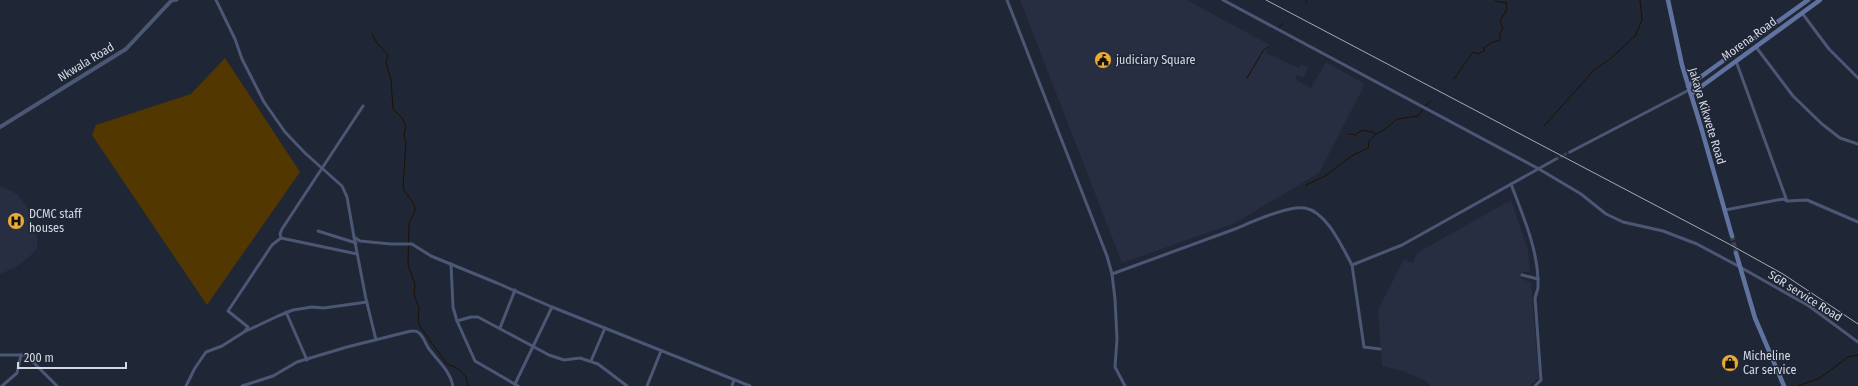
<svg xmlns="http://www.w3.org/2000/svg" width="1858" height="386" viewBox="0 0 1858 386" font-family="'Fira Sans Condensed',sans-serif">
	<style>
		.built { fill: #272e42 }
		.green { fill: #523700 }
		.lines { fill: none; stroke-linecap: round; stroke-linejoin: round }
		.stream { stroke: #1f1100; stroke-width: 1 }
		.minor-tunnel { stroke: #3a414f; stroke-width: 3; stroke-dasharray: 3 1.5; stroke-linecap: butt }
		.secondary-tunnel { stroke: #3a414f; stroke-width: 4.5; stroke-dasharray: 4.5 2; stroke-linecap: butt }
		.minor { stroke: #4b5774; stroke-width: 3 }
		.tertiary { stroke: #4b5774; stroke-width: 4 }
		.secondary { stroke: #5f72a0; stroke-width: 4.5 }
		.rail { stroke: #a6aab6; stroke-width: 1 }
		.labels { text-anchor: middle; stroke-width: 3; stroke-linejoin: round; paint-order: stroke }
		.street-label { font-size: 12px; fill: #d4d8e2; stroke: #1f2635 }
		.poi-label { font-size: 12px; fill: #d4d8e2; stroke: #1f2635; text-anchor: start }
	</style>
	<rect width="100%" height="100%" fill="#1f2635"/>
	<g class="built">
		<path d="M1020,0H1187L1270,45L1266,53L1299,68L1301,64L1308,68L1303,78L1297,75L1295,79L1311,88L1326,62L1365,84L1319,173L1235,223L1122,263Z"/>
		<path d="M0,186L17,194L27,207L37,236V248L30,256L14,268L0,274Z"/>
		<path d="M1511,200L1528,250L1530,272H1523L1521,278L1531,283L1539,378L1530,386H1431L1424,380L1403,371L1382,366L1378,310L1403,261L1407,258V261L1413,263L1417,253Z"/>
	</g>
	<path class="green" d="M225,58L300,172L207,305L92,135L96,125L191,94Z"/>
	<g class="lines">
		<g class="stream">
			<path d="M1306,2L1307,0"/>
			<path d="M1279,28L1283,23"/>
			<path d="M372,34L377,43L388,55L386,62L391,80L393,109L402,118L406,126L404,135L406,143L403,187C405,195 416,202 415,210C414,215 410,219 409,224L408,265L415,284L414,295L419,308L418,321L421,328L447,364L457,368L466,377L468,386"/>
			<path d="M1247,78L1263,51L1269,46"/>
			<path d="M1454,79L1473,52L1478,54L1484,51V48L1491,43L1500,40V33L1503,28L1500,21L1507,9L1506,2H1498L1495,0"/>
			<path d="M1425,106L1431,101"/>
			<path d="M1544,126L1594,70L1610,59L1635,36L1642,20L1640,0"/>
			<path d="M1349,134L1355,135L1362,130L1375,133"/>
			<path d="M1306,185L1325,176L1353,155L1368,148L1369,141L1376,134L1384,130L1397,119L1418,116L1423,109"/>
			<path d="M1798,386L1820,378L1848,357L1858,355"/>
		</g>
		<path class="minor-tunnel" d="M1556,159L1570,152"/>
		<path class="secondary-tunnel" d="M1732,236L1736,253"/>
		<g class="minor">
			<path d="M216,0L235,39L242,59L264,102L285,132L305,153L342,186L347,197L354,237L360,241L391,244H412L431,256L497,283L552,307L750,386"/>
			<path d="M1007,0L1107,256L1112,274L1115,299L1117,339L1115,367L1125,386"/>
			<path d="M1223,0L1539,169L1581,194L1606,214L1623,222L1663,231L1697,244L1740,267L1809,306L1858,342"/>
			<path d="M171,1L177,0"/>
			<path d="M1802,13L1829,49L1858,78"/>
			<path d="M1756,47L1793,96L1822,124L1840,138L1858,144"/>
			<path d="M1736,61L1787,201"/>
			<path d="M1570,152L1689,90"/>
			<path d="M1511,184C1522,214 1537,247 1538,279L1522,275"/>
			<path d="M1725,210L1783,199L1787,201L1807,200L1858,222"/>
			<path d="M318,231L356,243"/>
			<path d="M354,237L366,299L376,340"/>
			<path d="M281,238L357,254"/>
			<path d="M451,264L453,307L457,321L475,361L518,386"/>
			<path d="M1112,274C1153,259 1194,244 1235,229C1252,222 1289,205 1305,208C1327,212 1342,247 1352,265"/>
			<path d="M286,312L307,360"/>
			<path d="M457,321L471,317H478L549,355L564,360L580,358L598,364L627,386"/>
			<path d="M500,328L515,290"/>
			<path d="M245,331L248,327L228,311L272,245L281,238L280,234L282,229L363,106"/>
			<path d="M1380,349L1364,347L1352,265L1402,245L1556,159"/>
			<path d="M0,355H24L29,358L57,386"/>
			<path d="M591,361L605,328"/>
			<path d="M515,384L552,307"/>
			<path d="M2,386L17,373L21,355"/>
			<path d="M186,386L195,368L206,352L222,346L244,332L278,316L293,310L312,307L324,308L367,302"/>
			<path d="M242,386L273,376L297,362L347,347L407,332C411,331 416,330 419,333C424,337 426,345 429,349C439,362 450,371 453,386"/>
			<path d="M647,386L661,351"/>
			<path d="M732,386L734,380"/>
			<path d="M1535,386L1541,380L1535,298L1538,288V279"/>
		</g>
		<path class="tertiary" d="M0,127L126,49L172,0"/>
		<g class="secondary">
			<path d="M1668,0L1682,65L1701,127L1732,236"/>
			<path d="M1688,86L1808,0"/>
			<path d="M1691,94L1820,0"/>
			<path d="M1736,253L1755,318L1784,386"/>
		</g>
		<path class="rail" d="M1266,0L1729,244L1783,274L1858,324"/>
	</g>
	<defs>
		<g id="civic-disc" transform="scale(0.9)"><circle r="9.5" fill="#e9ab38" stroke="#1f2635"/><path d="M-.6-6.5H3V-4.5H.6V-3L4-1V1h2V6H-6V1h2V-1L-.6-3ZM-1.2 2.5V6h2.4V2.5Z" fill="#111"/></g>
		<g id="hospital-disc" transform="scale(0.9)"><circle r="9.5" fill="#e9ab38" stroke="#1f2635"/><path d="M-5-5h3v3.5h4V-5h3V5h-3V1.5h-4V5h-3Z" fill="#111"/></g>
		<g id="shop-disc" transform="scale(0.9)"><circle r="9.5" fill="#e9ab38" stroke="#1f2635"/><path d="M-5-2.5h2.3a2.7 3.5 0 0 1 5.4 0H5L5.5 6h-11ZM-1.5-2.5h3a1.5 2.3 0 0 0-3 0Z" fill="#111"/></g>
	</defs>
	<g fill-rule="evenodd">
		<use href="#civic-disc" x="1103" y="60"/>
		<use href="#hospital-disc" x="16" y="221"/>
		<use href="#shop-disc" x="1730" y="363"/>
	</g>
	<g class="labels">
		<g class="street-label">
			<text transform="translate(1749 39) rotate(-36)" y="4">Morena Road</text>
			<text transform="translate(86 62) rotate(-31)" y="4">Nkwala Road</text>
			<text transform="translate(1707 116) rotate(73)" y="4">Jakaya Kikwete Road</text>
			<text transform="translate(1805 296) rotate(32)" y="4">SGR service Road</text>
		</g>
		<g class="poi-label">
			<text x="1116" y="64">judiciary Square</text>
			<text x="29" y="218">DCMC staff<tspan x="29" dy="14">houses</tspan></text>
			<text x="1743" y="360">Micheline<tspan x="1743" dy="14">Car service</tspan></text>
		</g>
	</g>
	<path d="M18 362v6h108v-6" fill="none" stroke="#d4d8e2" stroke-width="2"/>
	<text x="24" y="362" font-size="12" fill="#d4d8e2" stroke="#1f2635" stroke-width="3" paint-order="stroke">200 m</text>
</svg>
